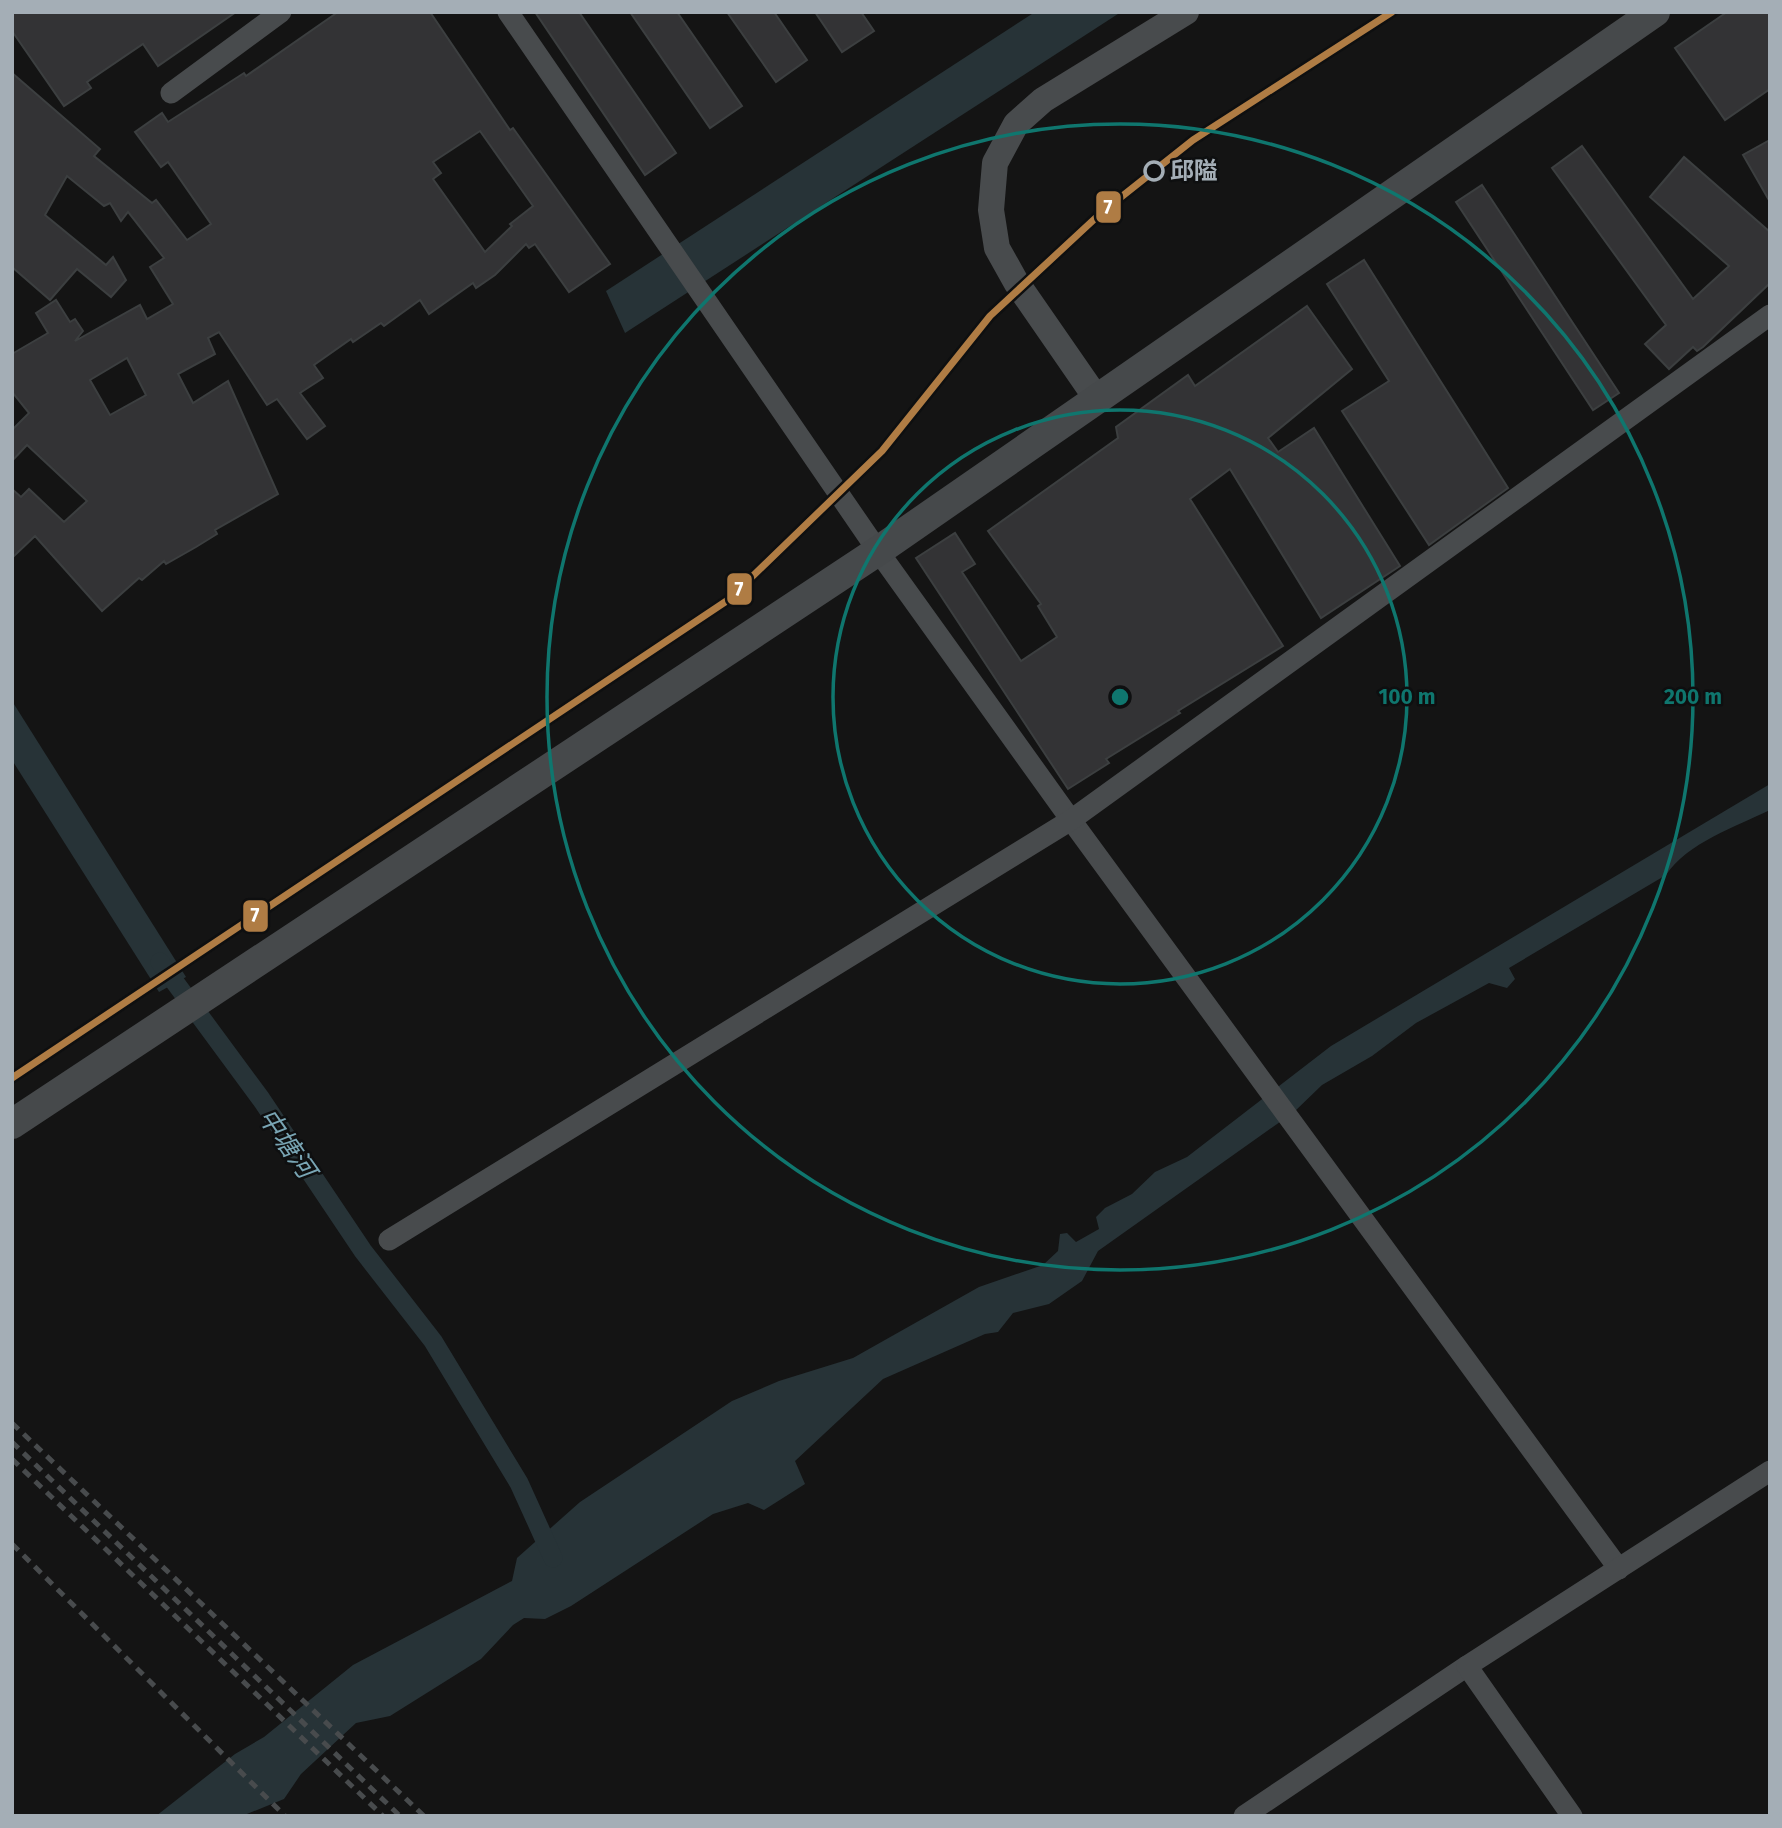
<svg xmlns="http://www.w3.org/2000/svg" width="1782" height="1828" viewBox="0 0 1782 1828" font-family="'Fira Sans','Noto Sans SC',sans-serif">
	<style>
		.water { fill: #273337 }
		.lines { fill: none; stroke-linecap: round; stroke-linejoin: round }
		.canal { stroke: #273337; stroke-width: 19 }
		.building { fill: #333335; stroke: #3c3f40; stroke-width: 2; fill-rule: evenodd }
		.minor { stroke: #484b4d; stroke-width: 21 }
		.tertiary { stroke: #484b4d; stroke-width: 26 }
		.secondary { stroke: #46494b; stroke-width: 30 }
		.rail { stroke: #484b4d; stroke-width: 5; stroke-dasharray: 9 7; stroke-linecap: butt }
		.metro-1-casing { stroke: #0e0f10; stroke-width: 12 }
		.metro-1 { stroke: #af7c44; stroke-width: 7 }
		.ring { fill: none; stroke: #0f766e; stroke-width: 3.5 }
		.stop-dot { fill: #0e0f10; stroke: #a4aeb6; stroke-width: 3.5 }
		.labels { text-anchor: middle; stroke-width: 5; stroke-linejoin: round; paint-order: stroke }
		.stop-label { font-size: 24px; font-weight: bold; fill: #a4aeb6; stroke: #0e0f10; text-anchor: start }
		.water-label { font-size: 26px; font-style: italic; fill: #79a5b4; stroke: #0e0f10 }
		.centre { fill: #0f766e; stroke: #0e0f10; stroke-width: 3.5 }
		.ring-label { font-size: 21px; text-anchor: middle; font-weight: bold; fill: #0f766e; stroke: #0e0f10; stroke-width: 5; stroke-linejoin: round; paint-order: stroke }
		.line-badge { stroke: #0e0f10; stroke-width: 2.5 }
		.badge-label { font-size: 19px; text-anchor: middle; font-weight: bold; fill: #fff }
	</style>
	<rect width="100%" height="100%" fill="#141414"/>
	<g class="water">
		<path d="M1035,12H1121L625,333L606,291Z"/>
		<path d="M12,701L186,977L159,992L12,760Z"/>
		<path d="M1770,784V810C1737,826 1687,843 1666,875L1509,968L1515,979L1507,988L1489,983L1416,1023L1372,1056L1322,1085L1294,1112L1098,1251L1082,1281L1049,1304L1013,1313L998,1332L985,1334L883,1379L795,1461L805,1484L764,1510L748,1503L713,1514L571,1606L545,1619L524,1618L513,1625L481,1659L390,1716L356,1723L301,1774L284,1799L242,1816H156L235,1754L264,1737L353,1665L512,1581L517,1558L580,1502L732,1401L779,1381L853,1358L979,1287L1043,1265L1058,1251L1060,1234L1067,1233L1076,1242L1099,1229L1096,1217L1105,1208L1132,1194L1155,1172L1187,1157L1331,1046Z"/>
	</g>
	<g class="lines">
		<path class="canal" d="M160,962L261,1099L363,1251L433,1341L519,1483L553,1558"/>
	</g>
	<g class="building">
		<path d="M12,12H236L158,66L143,44L87,82L91,88L64,106L12,31Z"/>
		<path d="M338,12H430L510,130L513,128L610,264L569,292L535,244L529,248L526,244L495,275L476,288L473,283L429,314L420,300L384,326L381,323L353,342L351,339L314,365L323,378L300,393L325,426L307,439L277,399L267,405L219,332L208,338L215,354L178,374L193,403L228,381L278,494L215,530L217,534L196,547L166,564L164,561L142,580L139,578L102,611L35,536L12,558V489L21,497L29,489L64,522L87,501L27,445L12,461V430L29,413L12,392V354L48,333L36,313L56,300L70,322L75,319L83,331L75,341L140,305L147,319L173,304L150,267L164,258L128,212L121,221L110,203L104,206L67,176L45,215L106,265L113,257L126,280L111,297L77,269L50,300L12,267V73L100,149L94,156L152,203L156,200L187,240L211,224L168,162L161,167L135,132L162,113L168,122L244,73L246,76ZM480,131L533,206L510,224L512,226L485,252L433,179L441,173L433,162ZM127,358L146,395L110,415L90,380Z"/>
		<path d="M535,12H579L676,153L645,175Z"/>
		<path d="M630,12H677L742,106L710,128Z"/>
		<path d="M727,12H774L807,60L776,82Z"/>
		<path d="M815,12H861L874,31L842,52Z"/>
		<path d="M1727,12H1770V89L1725,120L1675,48Z"/>
		<path d="M1770,140V202L1743,155Z"/>
		<path d="M1582,146L1693,299L1729,266L1650,197L1684,157L1770,232V283L1703,347L1697,351L1693,347L1669,369L1645,344L1666,325L1552,168Z"/>
		<path d="M1482,185L1619,393L1593,410L1456,202Z"/>
		<path d="M1364,260L1508,488L1429,545L1342,411L1389,381L1327,284Z"/>
		<path d="M1307,306L1352,369L1268,438L1278,452L1314,428L1400,566L1321,618L1230,469L1190,499L1283,646L1178,711L1180,713L1106,759L1109,763L1068,789L916,558L955,533L975,564L962,572L1021,661L1057,637L1038,606L1041,604L988,531L1118,438L1116,427L1188,375L1195,386Z"/>
	</g>
	<g class="lines">
		<g class="minor">
			<path d="M508,12L878,551L1071,820L1619,1569"/>
			<path d="M171,93L281,12"/>
			<path d="M389,1240L1071,820L1770,315"/>
			<path d="M1244,1816L1467,1666"/>
			<path d="M1572,1816L1467,1666L1770,1471"/>
		</g>
		<path class="tertiary" d="M1097,399L1016,282L997,248L991,210L995,163L1016,124L1043,100L1186,12"/>
		<path class="secondary" d="M12,1124L878,551L1655,12"/>
		<g class="rail">
			<path d="M12,1423L424,1816"/>
			<path d="M12,1442L400,1816"/>
			<path d="M12,1459L383,1816"/>
			<path d="M12,1544L285,1816"/>
		</g>
		<g class="metro-1-casing">
			<path id="metro-1" d="M12,1078L728,600L882,451L990,316L1101,213L1193,140L1392,12"/>
		</g>
		<use href="#metro-1" class="metro-1"/>
	</g>
	<g class="ring">
		<circle cx="1120" cy="697" r="287"/>
		<circle cx="1120" cy="697" r="573"/>
	</g>
	<circle class="stop-dot" cx="1154" cy="171" r="9"/>
	<g class="labels">
		<g class="stop-label">
			<text x="1170" y="179">邱隘</text>
		</g>
		<g class="water-label">
			<text transform="translate(287 1143) rotate(55)" y="9">中塘河</text>
		</g>
	</g>
	<circle cx="1120" cy="697" r="10" class="centre"/>
	<g class="ring-label">
		<text x="1407" y="704">100 m</text>
		<text x="1693" y="704">200 m</text>
	</g>
	<g class="line-badge">
		<rect x="1095" y="190" width="27" height="34" rx="7" fill="#af7c44"/>
		<rect x="726" y="572" width="27" height="34" rx="7" fill="#af7c44"/>
		<rect x="242" y="899" width="27" height="34" rx="7" fill="#af7c44"/>
	</g>
	<g class="badge-label">
		<text x="1108" y="214">7</text>
		<text x="739" y="596">7</text>
		<text x="255" y="922">7</text>
	</g>
	<rect width="1782" height="1828" fill="none" stroke="#a4aeb6" stroke-width="28"/>
</svg>
